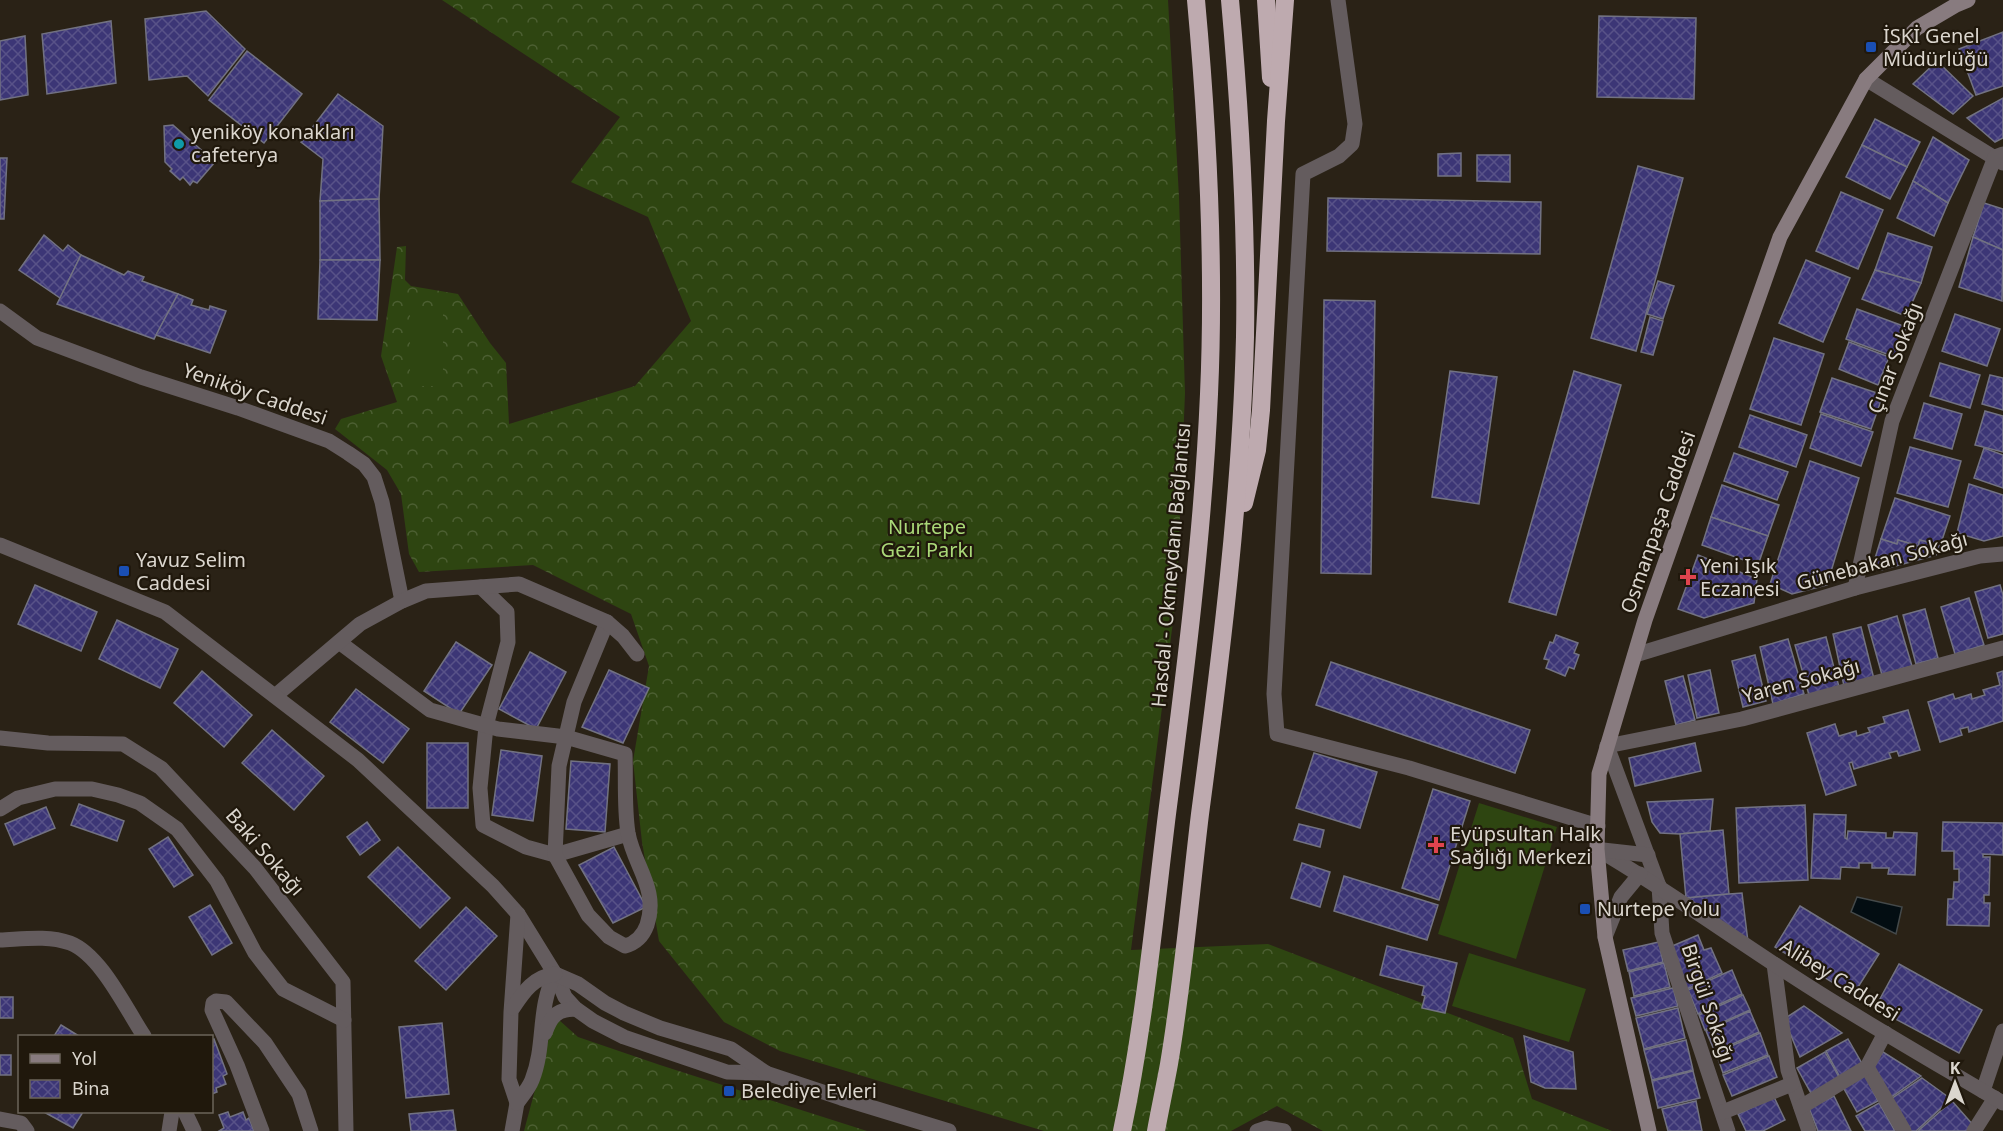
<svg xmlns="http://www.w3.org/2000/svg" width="2003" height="1131" viewBox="0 0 2003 1131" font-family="'Noto Sans',sans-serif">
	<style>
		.forest { fill: url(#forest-crowns) }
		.pitch { fill: #2e4511 }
		.water { fill: #030d12; stroke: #44494a; stroke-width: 1.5 }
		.building { fill: url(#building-cross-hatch); stroke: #727282; stroke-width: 1.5 }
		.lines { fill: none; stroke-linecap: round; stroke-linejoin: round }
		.minor { stroke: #645c5e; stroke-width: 15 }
		.tertiary { stroke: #645c5e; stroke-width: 15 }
		.secondary { stroke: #887b7f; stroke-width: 15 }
		.motorway { stroke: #beaaaf; stroke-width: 18 }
		.transit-dot { fill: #1a4fb4; stroke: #20180c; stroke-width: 2 }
		.culture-dot { fill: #0f9aa8; stroke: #20180c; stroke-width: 2 }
		.health-dot { fill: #e0444e; stroke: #20180c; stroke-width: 2 }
		.labels { text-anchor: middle; stroke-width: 4.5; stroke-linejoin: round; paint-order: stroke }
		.poi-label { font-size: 20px; fill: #dbd6ce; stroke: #20180c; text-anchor: start }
		.street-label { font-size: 20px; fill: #dbd6ce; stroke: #20180c }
		.park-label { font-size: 20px; fill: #aad978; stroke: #20180c }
	</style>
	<defs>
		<pattern id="forest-crowns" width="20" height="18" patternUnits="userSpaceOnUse" patternTransform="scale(1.5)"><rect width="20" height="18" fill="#2e4511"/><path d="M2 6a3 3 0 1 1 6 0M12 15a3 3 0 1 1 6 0" fill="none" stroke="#4c5f32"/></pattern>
		<pattern id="building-cross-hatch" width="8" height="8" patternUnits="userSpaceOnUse" patternTransform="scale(1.5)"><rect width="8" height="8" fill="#3c3676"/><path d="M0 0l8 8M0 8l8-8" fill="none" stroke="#585288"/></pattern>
	</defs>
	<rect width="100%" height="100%" fill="#2a2216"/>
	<g class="forest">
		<path d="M442,0H1168L1179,197L1185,393L1177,590L1131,950L1268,944L1513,1038L1532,1099L1612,1131H1323L1277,1106L1231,1131H1044L780,1051L724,1022L659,941L642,842L633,761L649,666L631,614L533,565L419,572L409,554L401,494L387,470L335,429L341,419L397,402L381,356L397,247L406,246L405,280L411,286L458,294L490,343L506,363L509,424L635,386L691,321L648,217L571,182L620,117Z"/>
		<path d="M559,1020L578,1037L660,1065L867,1131H524L551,1030Z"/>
	</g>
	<g class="pitch">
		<rect x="410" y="311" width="33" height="75"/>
		<path d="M1479,803L1557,827L1516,959L1438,934Z"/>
		<path d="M1469,953L1586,989L1569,1042L1452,1006Z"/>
	</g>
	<path class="water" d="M1857,897L1902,907L1896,934L1851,912Z"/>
	<g class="building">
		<path d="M206,11L245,49L208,96L187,76L149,80L145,19Z"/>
		<path d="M1599,16L1696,18L1694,99L1597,97Z"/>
		<path d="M111,21L116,83L47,94L42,34Z"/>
		<path d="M2003,32V86L1976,95L1959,49Z"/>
		<path d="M25,36L28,95L0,100V41Z"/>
		<path d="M247,51L302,94L264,143L209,100Z"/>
		<path d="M1937,61L1973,96L1953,114L1913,84Z"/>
		<path d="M338,94L383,126L379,199L320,201L323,159L301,142Z"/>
		<path d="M2003,98V138L1995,142L1967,118Z"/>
		<path d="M1875,119L1920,142L1907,167L1862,145Z"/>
		<path d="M173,125L215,162L197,183L193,181L190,185L183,177L180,180L170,171L172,169L165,162L164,126Z"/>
		<path d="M1933,137L1969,160L1948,203L1913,181Z"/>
		<path d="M1862,145L1907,167L1890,199L1846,177Z"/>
		<path d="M1461,153V176H1438V154Z"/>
		<path d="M1477,155H1510V182L1477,181Z"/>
		<path d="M0,158H7L4,219H0Z"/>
		<path d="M1638,166L1683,178L1636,351L1591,338Z"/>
		<path d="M1913,181L1948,203L1934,236L1897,218Z"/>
		<path d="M1841,192L1883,210L1858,269L1816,251Z"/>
		<path d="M1328,198L1541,202L1540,254L1327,251Z"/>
		<path d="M379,199L380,260H320V201Z"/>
		<path d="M1984,203L2003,209V250L1973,237Z"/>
		<path d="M1888,233L1932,247L1921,283L1875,270Z"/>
		<path d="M44,235L63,251L68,245L81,255L60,298L19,270Z"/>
		<path d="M1973,237L2003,250L2002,301L1959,287Z"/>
		<path d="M81,255L124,275L128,271L144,277L142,281L178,294L154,339L57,304Z"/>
		<path d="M320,260H380L377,320L318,319Z"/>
		<path d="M1806,260L1850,278L1823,342L1779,323Z"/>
		<path d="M1875,270L1921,283L1906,316L1862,299Z"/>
		<path d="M1658,281L1674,286L1663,319L1647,314Z"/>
		<path d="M178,294L193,300L191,305L209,310L210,306L226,311L210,353L156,335Z"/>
		<path d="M1324,300L1375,301L1371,574L1321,573Z"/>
		<path d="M1857,309L1906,327L1895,357L1846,339Z"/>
		<path d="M1955,314L2000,329L1987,366L1942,351Z"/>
		<path d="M1650,317L1663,321L1653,355L1641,352Z"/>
		<path d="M1774,338L1824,354L1801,425L1750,409Z"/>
		<path d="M1849,342L1889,357L1878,385L1839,369Z"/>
		<path d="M1940,363L1980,375L1970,408L1930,396Z"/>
		<path d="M1450,371L1497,377L1479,504L1432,497Z"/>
		<path d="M1574,371L1621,385L1556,615L1509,602Z"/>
		<path d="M1990,375L2003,378V410L1982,404Z"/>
		<path d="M1832,378L1883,395L1871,429L1820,412Z"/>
		<path d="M1924,403L1962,414L1952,449L1914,438Z"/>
		<path d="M1985,411L2003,416V452L1975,445Z"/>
		<path d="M1821,414L1873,432L1861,466L1810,448Z"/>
		<path d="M1750,415L1807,435L1796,467L1739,447Z"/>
		<path d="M1910,447L1961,461L1948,507L1897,493Z"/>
		<path d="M1984,448L2003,455V488L1974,478Z"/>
		<path d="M1734,453L1788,472L1777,500L1724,481Z"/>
		<path d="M1810,461L1859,478L1827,585L1792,594L1770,584Z"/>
		<path d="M1969,484L2003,495V536L1984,541L1957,533Z"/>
		<path d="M1722,485L1779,505L1768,536L1711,517Z"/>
		<path d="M1895,498L1950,516L1940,546L1920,540L1918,546L1898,540L1897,544L1881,539Z"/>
		<path d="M1711,517L1768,536L1758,565L1702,545Z"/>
		<path d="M1881,539L1897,544L1898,540L1918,546L1920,540L1940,546L1936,555L1881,570L1872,568Z"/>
		<path d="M1698,555L1757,579L1754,603L1704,618L1678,609Z"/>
		<path d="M35,585L97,612L81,651L18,624Z"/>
		<path d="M2000,585L2003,595V634L1988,638L1975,592Z"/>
		<path d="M1969,598L1984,645L1955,654L1941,607Z"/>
		<path d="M1925,609L1938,658L1916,664L1903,615Z"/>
		<path d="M1897,616L1912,666L1882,675L1868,625Z"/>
		<path d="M117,620L178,649L160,688L99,659Z"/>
		<path d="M1861,627L1874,679L1844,686L1833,634Z"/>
		<path d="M1556,635L1578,643L1574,653L1579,655L1574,669L1569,667L1565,676L1546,668L1549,660L1544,659L1550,642L1553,643Z"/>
		<path d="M1826,637L1839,687L1809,695L1795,645Z"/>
		<path d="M1788,639L1804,694L1773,704L1760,647Z"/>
		<path d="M456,642L492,665L459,714L424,691Z"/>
		<path d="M530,652L566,672L536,729L499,709Z"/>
		<path d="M1755,655L1766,701L1743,707L1732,661Z"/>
		<path d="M1331,662L1530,730L1515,773L1316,705Z"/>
		<path d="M609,670L649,688L623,743L582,727Z"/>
		<path d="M1710,670L1719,713L1697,718L1688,675Z"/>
		<path d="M202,671L252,715L224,747L174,703Z"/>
		<path d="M2003,671V721L1969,732L1968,727L1960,729L1962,735L1940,742L1928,702L1953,694L1955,699L1971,694L1972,699L1985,695L1983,690L2000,685L1997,673Z"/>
		<path d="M1683,676L1695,720L1676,725L1665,681Z"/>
		<path d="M356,689L409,729L383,763L330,722Z"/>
		<path d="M1908,710L1920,750L1899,756L1897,751L1889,753L1891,758L1854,769L1852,762L1849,763L1856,785L1826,795L1807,733L1835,724L1839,736L1856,731L1857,736L1870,732L1868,728L1885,723L1883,717Z"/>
		<path d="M272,730L324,776L294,810L242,763Z"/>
		<rect x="427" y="743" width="41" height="65"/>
		<path d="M1695,743L1701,771L1635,786L1629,758Z"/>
		<path d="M501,750L542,756L533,821L492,815Z"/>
		<path d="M1314,753L1377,772L1360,828L1296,808Z"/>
		<path d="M571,761L610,764L605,832L566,829Z"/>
		<path d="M1433,789L1470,801L1439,900L1402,888Z"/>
		<path d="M1713,799L1710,831L1680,834L1660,833L1652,822L1647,802Z"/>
		<path d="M79,804L124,821L117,841L71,825Z"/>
		<path d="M1805,805L1808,880L1739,883L1736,808Z"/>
		<path d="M46,807L55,828L14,845L5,824Z"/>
		<path d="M1814,814L1846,815L1845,838L1847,839L1848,831L1886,833V838H1893L1894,832L1917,833L1915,875L1888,874L1889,868H1872V863H1859V868L1841,867L1840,879L1811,878Z"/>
		<path d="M367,822L380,840L360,855L347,837Z"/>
		<path d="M1943,822L2003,823V855L1983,854V857H1990L1989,895H1984V903H1990L1989,926L1947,925L1948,899H1953L1954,882H1959V869H1954V851H1942Z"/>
		<path d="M1299,824L1324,830L1320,847L1294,840Z"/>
		<path d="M1723,830L1729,894L1686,898L1680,834Z"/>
		<path d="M168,837L193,875L174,887L149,849Z"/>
		<path d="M398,847L450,898L420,928L368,877Z"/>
		<path d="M614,847L646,907L613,923L579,865Z"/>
		<path d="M1302,863L1330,872L1320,907L1291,898Z"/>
		<path d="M1344,876L1438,905L1427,940L1334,911Z"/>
		<path d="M1742,893L1748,942L1686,898L1729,894Z"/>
		<path d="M210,905L232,943L212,955L189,917Z"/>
		<path d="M1800,906L1879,954L1853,995L1775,947Z"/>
		<path d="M466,907L497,936L446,990L415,961Z"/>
		<path d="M1698,935L1704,950L1711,948L1722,973L1687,989L1670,947Z"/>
		<path d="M1659,942L1663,962L1628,971L1623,950Z"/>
		<path d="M1387,946L1457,963L1445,1013L1422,1008L1425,996L1422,995L1424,986L1380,975Z"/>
		<path d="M1664,963L1670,987L1634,996L1629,972Z"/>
		<path d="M1899,964L1982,1010L1959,1053L1875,1008Z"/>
		<path d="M1732,970L1742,994L1698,1014L1688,990Z"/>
		<path d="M1673,988L1678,1006L1636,1016L1631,998Z"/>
		<path d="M1743,995L1750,1010L1705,1030L1699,1015Z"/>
		<rect x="0" y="997" width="13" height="21"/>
		<path d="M1804,1006L1842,1033L1800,1057L1784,1019Z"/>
		<path d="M1678,1008L1685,1038L1644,1049L1636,1018Z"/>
		<path d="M1750,1011L1759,1032L1715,1052L1706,1031Z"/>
		<path d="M442,1023L449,1094L406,1098L399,1027Z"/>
		<path d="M61,1025L79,1036H54Z"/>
		<path d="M1760,1033L1768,1055L1723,1073L1716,1053Z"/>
		<path d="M1524,1036L1573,1052L1576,1089L1545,1088L1531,1082Z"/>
		<path d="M214,1039L227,1074L223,1076L226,1084L216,1088L217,1092L212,1094V1040Z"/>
		<path d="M1848,1039L1864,1067L1841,1079L1826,1051Z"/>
		<path d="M1686,1040L1693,1070L1652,1080L1644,1050Z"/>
		<path d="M1825,1052L1840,1079L1812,1095L1797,1068Z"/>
		<path d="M1883,1052L1921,1076L1890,1098L1869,1067Z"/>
		<rect x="0" y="1055" width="11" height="20"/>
		<path d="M1769,1056L1777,1077L1732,1096L1723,1075Z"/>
		<path d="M1693,1071L1700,1098L1658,1108L1652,1081Z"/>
		<path d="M1865,1075L1878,1101L1857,1112L1843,1087Z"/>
		<path d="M1922,1078L1951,1099L1916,1131H1910L1891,1099Z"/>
		<path d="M1834,1096L1851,1131H1818L1809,1108Z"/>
		<path d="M1774,1097L1785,1120L1763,1131H1746L1738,1114Z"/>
		<path d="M1696,1101L1702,1131H1668L1662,1109Z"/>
		<path d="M1952,1101L1974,1126L1970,1131H1918Z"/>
		<path d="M1879,1103L1895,1131H1865L1856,1116Z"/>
		<path d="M453,1110L456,1131H411L409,1114Z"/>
		<path d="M44,1112H83L73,1128Z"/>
		<path d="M228,1112L230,1117L243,1112L246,1120L249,1118L254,1131H219L224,1128L219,1115Z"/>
	</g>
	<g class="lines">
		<g class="minor">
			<path d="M1338,0L1355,124L1352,144L1339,156L1303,174L1274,694L1277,734L1409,768L1598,826"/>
			<path d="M1866,79L2003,163"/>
			<path d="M0,311L37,338L141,377L238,408L329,441L348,453L364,464L374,477L382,502L402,601"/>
			<path d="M481,587L507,612L508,642L486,726L480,788L483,825L526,847L555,855L628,834"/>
			<path d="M1855,588L1892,421L1995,157L2003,154"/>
			<path d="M339,642L430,710L498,729L566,737L625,754C626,780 624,807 628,833C634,866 659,889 647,925C643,936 636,943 625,946L609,937L588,915L555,855L559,766L574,702L607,622"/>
			<path d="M1635,655L1855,588L1980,556L2003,554"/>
			<path d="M275,696L360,624L402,601L426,591L519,584L607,622L623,636L637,654"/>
			<path d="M0,738L48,743L123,744L161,768L255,868L343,982L346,1131"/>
			<path d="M1607,746L1742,719L2003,648"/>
			<path d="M0,809L18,798L55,789H92L118,795L140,803L177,829L217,881L255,953L283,989L344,1020"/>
			<path d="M1659,886L1662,933L1728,1131"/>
			<path d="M0,940C23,939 48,935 70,943C101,955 126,1009 144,1036"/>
			<path d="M1774,964L1788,1070L1809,1131"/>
			<path d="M1885,1033L1867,1067L1904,1131"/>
			<path d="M1983,1091L2003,1031"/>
			<path d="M1801,1107L1867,1067"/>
			<path d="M185,1112L194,1131"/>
			<path d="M1723,1112L1792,1084"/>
			<path d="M0,1119L21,1123L27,1131"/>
			<path d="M169,1131L172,1112"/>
			<path d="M262,1131L237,1065L212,1010L213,1003L216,1001L226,1002L265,1043L299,1094L311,1131"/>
			<path d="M512,1131L517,1103"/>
			<path d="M1974,1131L1995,1098"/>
		</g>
		<g class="tertiary">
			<path d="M0,545L165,612L358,760L493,886L518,914L555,974L565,997L576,1009L593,1021L624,1037L727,1072L766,1073"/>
			<path d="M1607,746L1659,886"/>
			<path d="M1597,849C1676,895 1749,950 1827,998C1885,1034 1944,1068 2003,1103"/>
			<path d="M1603,850L1648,855"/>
			<path d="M518,914L511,1012L509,1079L517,1103C522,1096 529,1088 532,1080C546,1045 537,1008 555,974"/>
			<path d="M1605,937L1621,897L1640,874"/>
			<path d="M555,974L578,984L605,1003L624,1013L660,1028L731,1049L766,1073L841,1098L949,1131"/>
			<path d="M513,1008C524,991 534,977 555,974"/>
			<path d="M545,1033C551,1015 558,1009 576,1009"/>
			<path d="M1257,1131L1266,1128L1284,1131"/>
		</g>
		<path class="secondary" d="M1649,1131L1605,937L1597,849L1599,774L1645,620L1780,237L1866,79L1917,28L1956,5L1968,0"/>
		<g class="motorway">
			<path d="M1266,0L1271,78"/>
			<path d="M1244,503L1257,450L1261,410L1276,121L1285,0"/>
			<path d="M1122,1131C1144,1027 1154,920 1167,814C1185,675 1203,534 1209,394C1215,262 1208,131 1196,0"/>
			<path d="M1156,1131C1160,1109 1165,1086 1169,1064C1183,981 1190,897 1200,814C1221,656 1241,497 1245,337C1247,224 1240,112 1230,0"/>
		</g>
	</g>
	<g class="transit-dot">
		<rect x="1865" y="41" width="12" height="12" rx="3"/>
		<rect x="118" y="565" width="12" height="12" rx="3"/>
		<rect x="1579" y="903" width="12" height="12" rx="3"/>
		<rect x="723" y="1085" width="12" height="12" rx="3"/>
	</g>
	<circle class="culture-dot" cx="179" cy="144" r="6"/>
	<g class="health-dot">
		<path d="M1685 568h6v6h6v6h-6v6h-6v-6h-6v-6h6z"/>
		<path d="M1433 836h6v6h6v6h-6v6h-6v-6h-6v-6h6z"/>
	</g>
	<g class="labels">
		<g class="poi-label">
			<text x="1883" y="43">İSKİ Genel<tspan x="1883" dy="23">Müdürlüğü</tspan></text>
			<text x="191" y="139">yeniköy konakları<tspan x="191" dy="23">cafeterya</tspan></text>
			<text x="136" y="567">Yavuz Selim<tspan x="136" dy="23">Caddesi</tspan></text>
			<text x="1700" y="573">Yeni Işık<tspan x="1700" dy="23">Eczanesi</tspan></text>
			<text x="1450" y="841">Eyüpsultan Halk<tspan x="1450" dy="23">Sağlığı Merkezi</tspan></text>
			<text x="1597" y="916">Nurtepe Yolu</text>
			<text x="741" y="1098">Belediye Evleri</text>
		</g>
		<g class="street-label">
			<text transform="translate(1895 358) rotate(-69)" y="7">Çınar Sokağı</text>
			<text transform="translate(255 394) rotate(19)" y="7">Yeniköy Caddesi</text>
			<text transform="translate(1658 522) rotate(-71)" y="7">Osmanpaşa Caddesi</text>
			<text transform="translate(1882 561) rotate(-15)" y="7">Günebakan Sokağı</text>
			<text transform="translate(1171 565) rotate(-85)" y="7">Hasdal - Okmeydanı Bağlantısı</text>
			<text transform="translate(1801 681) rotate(-15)" y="7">Yaren Sokağı</text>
			<text transform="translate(265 852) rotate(49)" y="7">Baki Sokağı</text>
			<text transform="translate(1840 980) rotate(32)" y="7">Alibey Caddesi</text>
			<text transform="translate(1708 1003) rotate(71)" y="7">Birgül Sokağı</text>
		</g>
		<g class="park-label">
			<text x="927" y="534">Nurtepe<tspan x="927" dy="23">Gezi Parkı</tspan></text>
		</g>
	</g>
	<rect x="18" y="1035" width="195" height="78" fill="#20180c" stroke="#6b645a" stroke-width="1.5"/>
	<rect x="30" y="1054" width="30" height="9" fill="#887b7f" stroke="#6b645a" stroke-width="1.5"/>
	<text x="72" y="1065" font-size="18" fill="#dbd6ce">Yol</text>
	<rect x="30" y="1080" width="30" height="18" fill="url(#building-cross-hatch)" stroke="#6b645a" stroke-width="1.5"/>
	<text x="72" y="1095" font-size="18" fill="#dbd6ce">Bina</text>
	<g transform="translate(1955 1083)" stroke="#20180c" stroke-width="4.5" paint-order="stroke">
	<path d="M0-4.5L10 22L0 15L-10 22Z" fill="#dbd6ce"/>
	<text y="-9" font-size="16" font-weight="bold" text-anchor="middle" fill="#dbd6ce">K</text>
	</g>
</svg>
